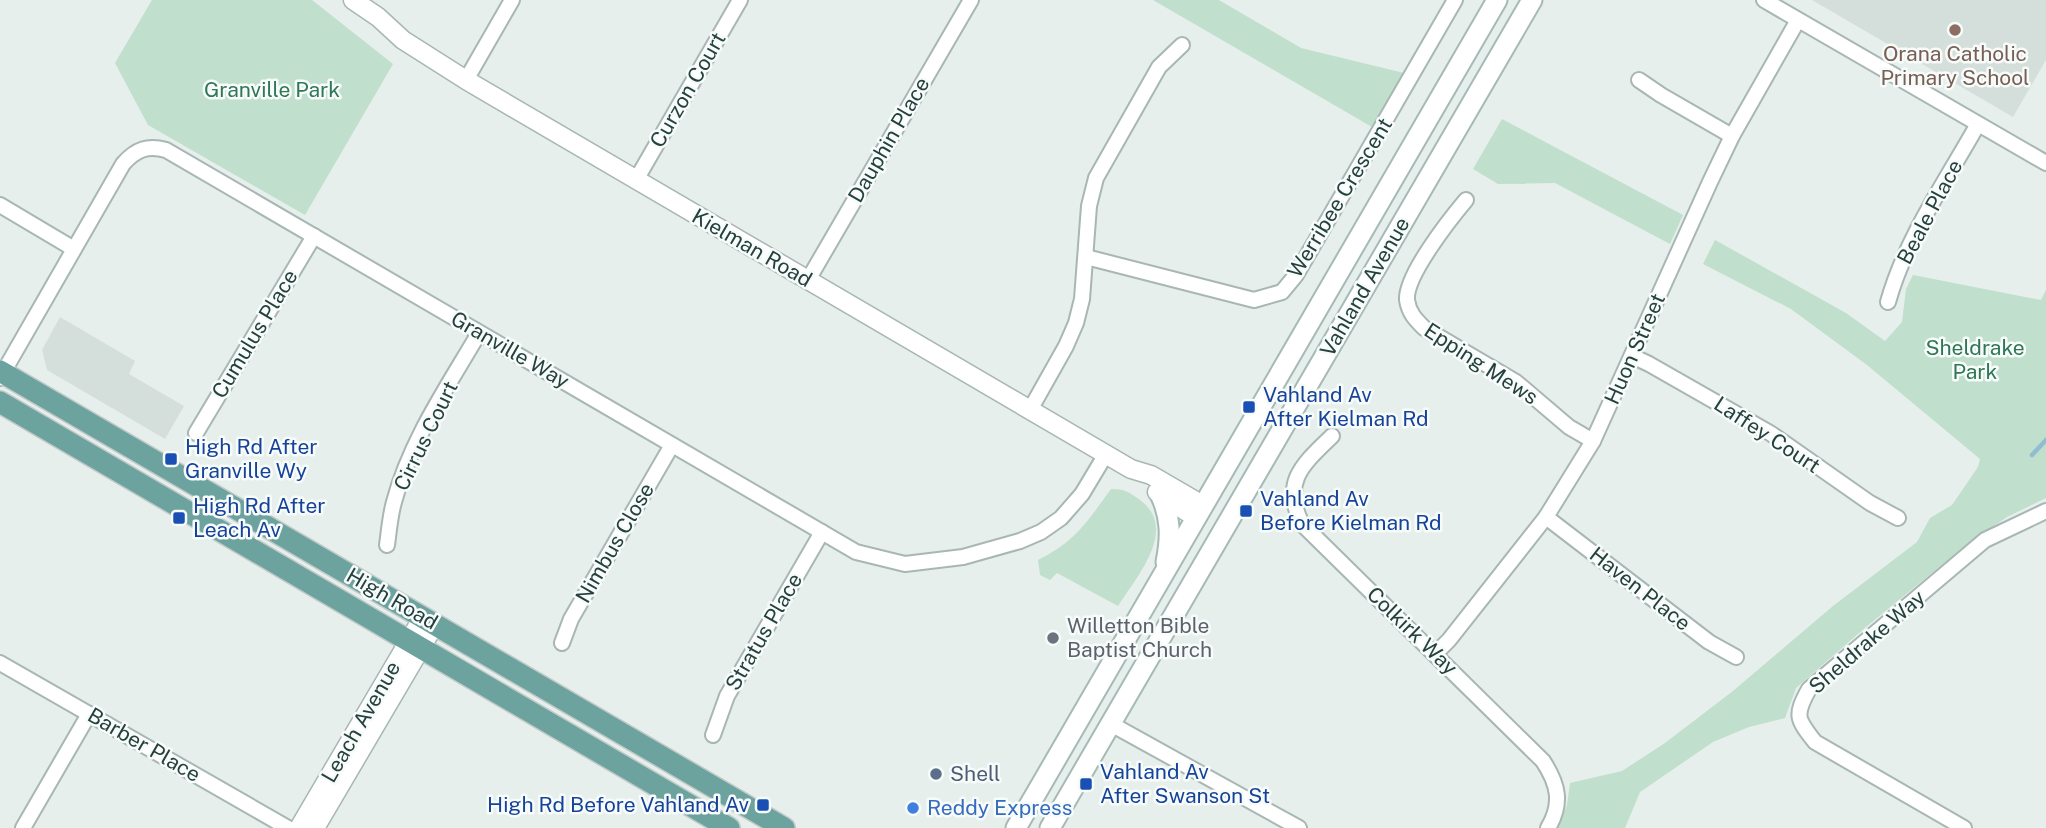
<svg xmlns="http://www.w3.org/2000/svg" width="2046" height="828" viewBox="0 0 2046 828" font-family="'Public Sans',sans-serif">
	<style>
		.built { fill: #d4dfdc }
		.green { fill: #c0dfcd }
		.lines { fill: none; stroke-linecap: round; stroke-linejoin: round }
		.stream { stroke: #90bdd2; stroke-width: 4.5 }
		.minor-casing { stroke: #a8b7b4; stroke-width: 18 }
		.tertiary-casing { stroke: #a8b7b4; stroke-width: 21 }
		.secondary-casing { stroke: #a5bab6; stroke-width: 23 }
		.primary-casing { stroke: #c2cac9; stroke-width: 24 }
		.minor { stroke: #fff; stroke-width: 14 }
		.tertiary { stroke: #fff; stroke-width: 18 }
		.secondary { stroke: #fff; stroke-width: 19 }
		.primary { stroke: #6ca39e; stroke-width: 21 }
		.education-dot { fill: #8d6e63; stroke: #f7fbfa; stroke-width: 2.5 }
		.transit-dot { fill: #1a4fb4; stroke: #f7fbfa; stroke-width: 2.5 }
		.worship-dot { fill: #6b7280; stroke: #f7fbfa; stroke-width: 2.5 }
		.service-dot { fill: #5c6f8a; stroke: #f7fbfa; stroke-width: 2.5 }
		.shop-dot { fill: #3f7fe0; stroke: #f7fbfa; stroke-width: 2.5 }
		.labels { text-anchor: middle; stroke-width: 5; stroke-linejoin: round; paint-order: stroke }
		.education-label { font-size: 21px; fill: #785e54; stroke: #f7fbfa }
		.park-label { font-size: 21px; fill: #2f7757; stroke: #f7fbfa }
		.street-label { font-size: 21px; fill: #25413e; stroke: #f7fbfa }
		.transit-label { font-size: 21px; fill: #164399; stroke: #f7fbfa; text-anchor: start }
		.worship-label { font-size: 21px; fill: #5b616d; stroke: #f7fbfa; text-anchor: start }
		.service-label { font-size: 21px; fill: #4e5e75; stroke: #f7fbfa; text-anchor: start }
		.shop-label { font-size: 21px; fill: #366cbe; stroke: #f7fbfa; text-anchor: start }
	</style>
	<rect width="100%" height="100%" fill="#e6efec"/>
	<g class="built">
		<path d="M1812,0H2046V60L2013,117Z"/>
		<path d="M60,317L135,361L129,374L184,406L165,439L47,370L42,350Z"/>
	</g>
	<g class="green">
		<path d="M152,0H312L393,64L305,215L148,125L115,63Z"/>
		<path d="M1153,0H1219L1301,48L1404,73L1372,127Z"/>
		<path d="M1502,119L1683,215L1670,244L1555,183L1498,184L1473,169Z"/>
		<path d="M1715,240L1846,313L1885,341L1902,322L1906,289L1913,275L2041,300L2046,290V498L2007,517L1966,545L1866,627L1796,688L1785,718L1749,727L1713,742L1640,792L1625,828H1558L1567,805L1570,783L1622,771L1665,743L1733,691L1833,606L1917,542L1930,518L1952,505L1978,467L1980,459L1867,365L1791,309L1703,264Z"/>
		<path d="M1111,489C1125,489 1129,492 1140,500C1179,529 1137,576 1118,606L1057,573L1050,580L1040,575L1038,560C1075,542 1087,522 1111,489Z"/>
	</g>
	<g class="lines">
		<path class="stream" d="M2032,455L2046,440"/>
		<g class="minor-casing">
			<g id="minor">
				<path d="M1764,0L2046,163"/>
				<path d="M466,80L512,0"/>
				<path d="M1639,80L1661,95L1732,136"/>
				<path d="M636,180L740,0"/>
				<path d="M1466,200C1450,219 1405,276 1407,300C1409,313 1415,319 1424,328L1516,382L1569,427L1593,441"/>
				<path d="M0,205L74,249"/>
				<path d="M1086,257L1254,300L1282,292L1296,275L1455,0"/>
				<path d="M808,280L971,0"/>
				<path d="M1888,302C1906,238 1946,181 1978,124"/>
				<path d="M1632,356L1649,364L1770,433L1870,503L1898,518"/>
				<path d="M0,378L123,164C136,149 148,145 166,150L856,552L905,564L963,557L1020,541L1041,532L1061,518L1082,494L1106,454"/>
				<path d="M1030,410L1066,346L1076,323L1082,299L1089,206L1096,178L1159,67L1182,45"/>
				<path d="M196,433L314,236"/>
				<path d="M1332,436C1303,464 1281,482 1302,524L1543,761C1558,784 1563,803 1548,828"/>
				<path d="M1546,517L1709,642L1736,657"/>
				<path d="M387,545C389,531 390,516 394,502C410,441 448,386 479,333"/>
				<path d="M562,643L571,619L672,445"/>
				<path d="M1435,654L1449,640L1546,517L1593,441L1710,182L1732,136L1798,20"/>
				<path d="M0,663L288,828"/>
				<path d="M1111,724L1299,828"/>
				<path d="M713,735L727,696L822,532"/>
				<path d="M23,828L89,714"/>
				<path d="M1964,828L1815,742C1797,719 1794,716 1809,689L1985,540L2046,511"/>
			</g>
		</g>
		<g class="tertiary-casing">
			<g id="tertiary">
				<path d="M353,0L378,17L403,40L466,80L1131,469L1151,475L1194,500"/>
				<path d="M1157,492L1187,512"/>
				<path d="M299,828L423,617"/>
				<path d="M315,828L435,624"/>
			</g>
		</g>
		<g class="secondary-casing">
			<g id="secondary">
				<path d="M1160,494C1171,517 1171,537 1166,562"/>
				<path d="M1016,828L1497,0"/>
				<path d="M1050,828L1532,0"/>
			</g>
		</g>
		<g class="primary-casing">
			<g id="primary">
				<path d="M0,371L784,828"/>
				<path d="M0,402L729,828"/>
			</g>
		</g>
		<use href="#minor" class="minor"/>
		<use href="#tertiary" class="tertiary"/>
		<use href="#secondary" class="secondary"/>
		<use href="#primary" class="primary"/>
	</g>
	<circle class="education-dot" cx="1955" cy="30" r="7"/>
	<g class="transit-dot">
		<rect x="1242" y="400" width="14" height="14" rx="3.5"/>
		<rect x="164" y="452" width="14" height="14" rx="3.5"/>
		<rect x="1239" y="504" width="14" height="14" rx="3.5"/>
		<rect x="172" y="511" width="14" height="14" rx="3.5"/>
		<rect x="1079" y="777" width="14" height="14" rx="3.5"/>
		<rect x="756" y="798" width="14" height="14" rx="3.5"/>
	</g>
	<circle class="worship-dot" cx="1053" cy="638" r="7"/>
	<circle class="service-dot" cx="936" cy="774" r="7"/>
	<circle class="shop-dot" cx="913" cy="808" r="7"/>
	<g class="labels">
		<g class="education-label">
			<text x="1955" y="61">Orana Catholic<tspan x="1955" dy="24">Primary School</tspan></text>
		</g>
		<g class="park-label">
			<text x="272" y="97">Granville Park</text>
			<text x="1975" y="355">Sheldrake<tspan x="1975" dy="24">Park</tspan></text>
		</g>
		<g class="street-label">
			<text transform="translate(688 90) rotate(-60)" y="7">Curzon Court</text>
			<text transform="translate(889 140) rotate(-60)" y="7">Dauphin Place</text>
			<text transform="translate(1340 198) rotate(-59)" y="7">Werribee Crescent</text>
			<text transform="translate(1930 212) rotate(-62)" y="7">Beale Place</text>
			<text transform="translate(752 248) rotate(30)" y="7">Kielman Road</text>
			<text transform="translate(1365 287) rotate(-60)" y="7">Vahland Avenue</text>
			<text transform="translate(255 334) rotate(-59)" y="7">Cumulus Place</text>
			<text transform="translate(1635 349) rotate(-66)" y="7">Huon Street</text>
			<text transform="translate(510 350) rotate(30)" y="7">Granville Way</text>
			<text transform="translate(1481 364) rotate(33)" y="7">Epping Mews</text>
			<text transform="translate(1767 435) rotate(33)" y="7">Laffey Court</text>
			<text transform="translate(426 436) rotate(-64)" y="7">Cirrus Court</text>
			<text transform="translate(615 543) rotate(-60)" y="7">Nimbus Close</text>
			<text transform="translate(1640 589) rotate(38)" y="7">Haven Place</text>
			<text transform="translate(392 599) rotate(30)" y="7">High Road</text>
			<text transform="translate(1412 631) rotate(44)" y="7">Colkirk Way</text>
			<text transform="translate(764 632) rotate(-60)" y="7">Stratus Place</text>
			<text transform="translate(1867 642) rotate(-41)" y="7">Sheldrake Way</text>
			<text transform="translate(361 722) rotate(-60)" y="7">Leach Avenue</text>
			<text transform="translate(144 745) rotate(30)" y="7">Barber Place</text>
		</g>
		<g class="transit-label">
			<text x="1263" y="402">Vahland Av<tspan x="1263" dy="24">After Kielman Rd</tspan></text>
			<text x="185" y="454">High Rd After<tspan x="185" dy="24">Granville Wy</tspan></text>
			<text x="1260" y="506">Vahland Av<tspan x="1260" dy="24">Before Kielman Rd</tspan></text>
			<text x="193" y="513">High Rd After<tspan x="193" dy="24">Leach Av</tspan></text>
			<text x="1100" y="779">Vahland Av<tspan x="1100" dy="24">After Swanson St</tspan></text>
			<text x="749" y="812" text-anchor="end">High Rd Before Vahland Av</text>
		</g>
		<g class="worship-label">
			<text x="1067" y="633">Willetton Bible<tspan x="1067" dy="24">Baptist Church</tspan></text>
		</g>
		<g class="service-label">
			<text x="950" y="781">Shell</text>
		</g>
		<g class="shop-label">
			<text x="927" y="815">Reddy Express</text>
		</g>
	</g>
</svg>
